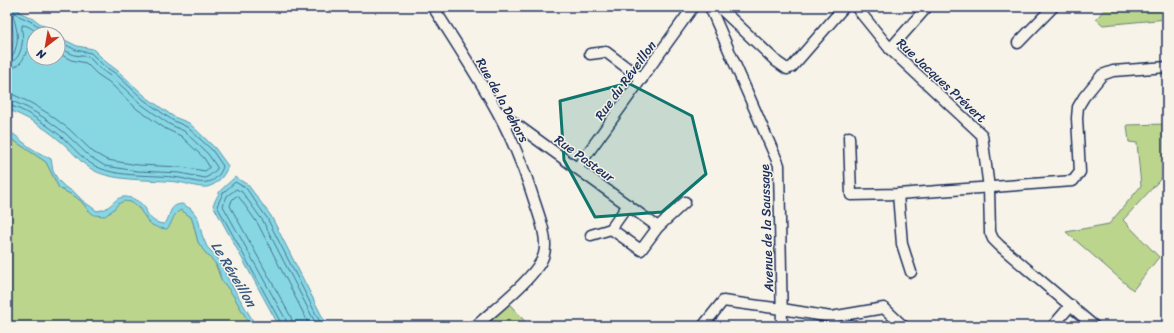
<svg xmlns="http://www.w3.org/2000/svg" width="1174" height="333" viewBox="0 0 1174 333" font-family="Sriracha,sans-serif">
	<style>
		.green { fill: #bbd58d; stroke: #6b8276 }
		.water { fill: #87d7e3; stroke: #5c94ae }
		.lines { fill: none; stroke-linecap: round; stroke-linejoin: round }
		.shore { stroke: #467293; stroke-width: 1 }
		.minor-casing { stroke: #1b2f5e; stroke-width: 13 }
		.minor { stroke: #f7f3e8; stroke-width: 10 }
		.marked { fill: #0f766e; fill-opacity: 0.2; stroke: #0f766e; stroke-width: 3; stroke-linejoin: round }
		.labels { text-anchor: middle; stroke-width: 3; stroke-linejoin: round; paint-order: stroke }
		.street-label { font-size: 13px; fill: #1b2f5e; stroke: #f7f3e8 }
		.water-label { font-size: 14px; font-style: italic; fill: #36597f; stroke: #f7f3e8 }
	</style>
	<rect width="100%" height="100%" fill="#f7f3e8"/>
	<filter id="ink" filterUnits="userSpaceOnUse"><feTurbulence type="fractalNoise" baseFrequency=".025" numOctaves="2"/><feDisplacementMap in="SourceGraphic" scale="8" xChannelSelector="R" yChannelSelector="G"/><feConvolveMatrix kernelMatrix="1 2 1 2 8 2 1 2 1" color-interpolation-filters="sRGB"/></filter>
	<g filter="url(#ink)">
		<g class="green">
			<path d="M1107,7H1167V19L1103,25L1096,19Z"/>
			<path d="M1167,124V172L1123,220L1159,257L1133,290L1066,232L1109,224L1141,186L1137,143L1129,142L1127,125Z"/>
			<path d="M7,136L46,162L59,188L76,197L82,202L88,210L110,213C113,210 115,206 118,203C133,193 144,217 152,225H170C172,219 174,213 181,210L191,217L193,222L198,242L204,251L215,263L221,279L233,295L251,326H7Z"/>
			<path d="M504,298L529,326H479Z"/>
		</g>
		<g class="water">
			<path d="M7,7H18V9L21,13L34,19L42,25L51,29L55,34H34V58H58V37L65,40L77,46L93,49L106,62L118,71L146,97L174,117L189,123L215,148L228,166C225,175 217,185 207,187C197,188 187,183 177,182C152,179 115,182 93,170C80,163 71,149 59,140C43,126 26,117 7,109V56C16,45 14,33 10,19C9,15 7,11 7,7Z"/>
			<path d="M7,131C15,134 17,137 23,142C31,149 41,154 51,159L53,171L58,180L65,187L74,192L83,201L97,211C101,210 105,210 108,207C114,203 116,198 123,197C131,196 141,202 145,208C147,210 146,211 147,213C151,220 157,224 165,224C171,216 168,205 182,204L191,209L198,218L202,235L207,247L215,255L221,263L228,279L256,326H251L233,295L221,279L219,270L215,263L204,251L198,242L193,222L191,217L181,210C172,214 173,223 167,229L159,228L152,225L147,220L139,208L131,202L124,201L118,204L114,209L105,216L94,215L88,210L82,202L76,197L59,188L46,162L7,136Z"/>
			<path d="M235,177L248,185L271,216L327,326H279L213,205L220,191Z"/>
		</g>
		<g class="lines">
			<g class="shore">
				<path d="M7,58C12,58 14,55 15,50C20,38 16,27 13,15L14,13H16L19,16L32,22L50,34"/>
				<path d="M7,63C16,63 21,53 22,44C24,38 21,31 22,25C29,25 34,31 40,34"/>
				<path d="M7,69C24,68 28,50 29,36L31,35L34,38"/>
				<path d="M7,94L14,95L31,103L49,114L69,129L93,152L107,160L138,165L181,167L205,171L209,168V166L204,158L181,136L166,129L137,109L109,82L97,74L86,63L71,60L58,53"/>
				<path d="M7,100L12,101L28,108L46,119L65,133L89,156L105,166L137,171L180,173L205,178L209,176L217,169V167L208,154L184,131L169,124L141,104L113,78L99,68L89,57L74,55L58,47"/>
				<path d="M7,105C22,107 50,127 62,137C70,144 77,153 86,160C110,180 150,173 180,178C188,179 198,184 207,182C214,182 222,173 223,166L212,150L187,127L172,120L144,100L116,74L103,65L91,53L76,50L64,44L58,42"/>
				<path d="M282,326L281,323L217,206L223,193L235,182L246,188L267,218L322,326"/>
				<path d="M287,326L286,320L223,206L227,196L236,189L242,192L263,221L317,326"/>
				<path d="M293,326L291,317L230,206L232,200L236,196L239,197L258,224L310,326"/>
			</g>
			<g class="minor-casing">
				<g id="minor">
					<path d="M433,7C455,41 477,75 497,111C513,140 525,171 535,203C540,218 548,239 544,254C539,275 493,310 476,326"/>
					<path d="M710,7L779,165L782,326"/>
					<path d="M719,7L777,62L787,69L792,67L844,7"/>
					<path d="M856,7L890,49L982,135L989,188L990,232L993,239L1000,246L1094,326"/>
					<path d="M1018,43L1053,7"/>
					<path d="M890,49L927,7"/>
					<path d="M590,54L606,52L642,79"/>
					<path d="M499,112L658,227"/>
					<path d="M849,137L851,195L898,194L1073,181L1080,172L1077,118L1078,107L1084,97L1102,75L1113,71L1167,67"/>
					<path d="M577,168L693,7"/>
					<path d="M898,194L902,244L911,272"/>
					<path d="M628,205L611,229L641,250L658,227L685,202"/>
					<path d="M591,235L611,229"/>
					<path d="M703,326L723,301L782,309L831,317L884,308L903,326"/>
					<path d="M1053,326L1071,305"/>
				</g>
			</g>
			<use href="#minor" class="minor"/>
		</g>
	</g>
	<path class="marked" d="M628,83L692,116L706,174L662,212L595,217L564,160L560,101Z"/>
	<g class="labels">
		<g class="street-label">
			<text transform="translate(625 80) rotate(-54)" y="5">Rue du Réveillon</text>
			<text transform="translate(942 80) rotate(43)" y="5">Rue Jacques Prévert</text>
			<text transform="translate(503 100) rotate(61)" y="5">Rue de la Dehors</text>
			<text transform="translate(585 158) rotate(36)" y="5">Rue Pasteur</text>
			<text transform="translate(766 228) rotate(-92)" y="5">Avenue de la Saussaye</text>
		</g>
		<g class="water-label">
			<text transform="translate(234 274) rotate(59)" y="5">Le Réveillon</text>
		</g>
	</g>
	<rect width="1174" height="333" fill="none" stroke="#f7f3e8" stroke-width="24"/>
	<rect x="12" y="12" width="1150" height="309" fill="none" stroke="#1b2f5e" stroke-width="1.5" filter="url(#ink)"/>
	<g transform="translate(46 46) rotate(211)"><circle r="19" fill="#f7f3e8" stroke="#9fa5b1"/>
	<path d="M0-3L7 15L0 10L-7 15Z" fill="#c8321e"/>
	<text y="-6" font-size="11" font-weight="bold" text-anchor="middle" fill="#1b2f5e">N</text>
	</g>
</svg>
